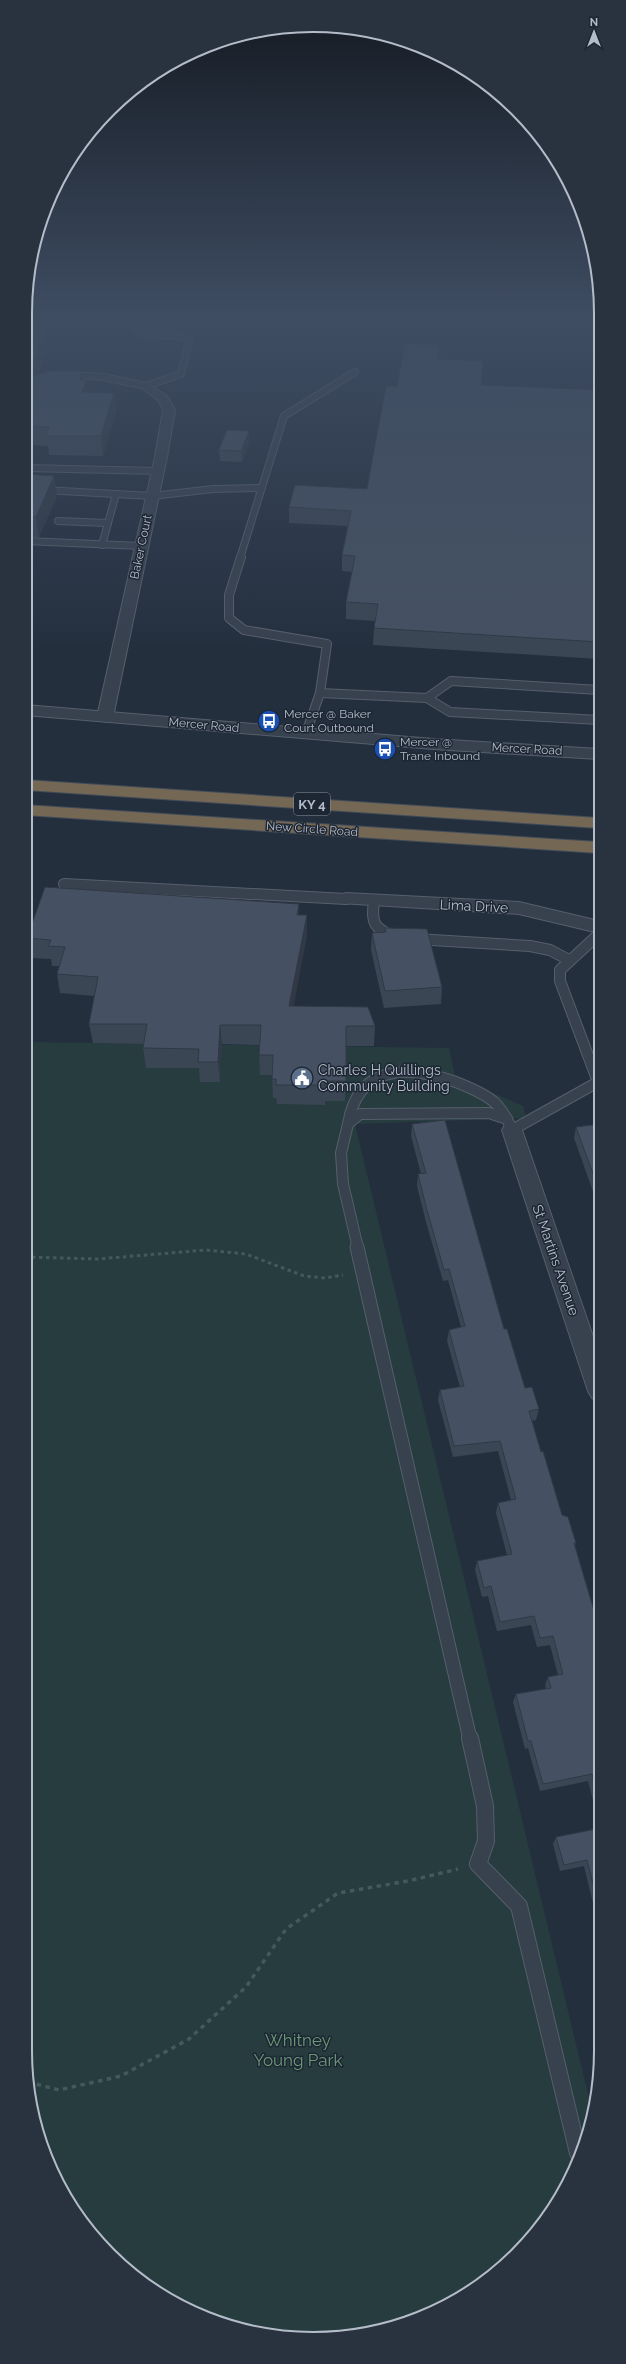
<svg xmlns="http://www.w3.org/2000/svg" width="626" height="2364" viewBox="0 0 626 2364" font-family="Raleway,sans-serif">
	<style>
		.green { fill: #263c3f }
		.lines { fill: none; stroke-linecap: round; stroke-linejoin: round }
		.service-far4-casing { stroke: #565f6c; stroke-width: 8 }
		.service-far3-casing { stroke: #565f6c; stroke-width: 10 }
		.service-far2-casing { stroke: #565f6c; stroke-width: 12 }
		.service-far1-casing { stroke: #565f6c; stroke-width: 15 }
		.service-casing { stroke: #565f6c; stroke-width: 18 }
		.minor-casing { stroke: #565f6c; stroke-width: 2 }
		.tertiary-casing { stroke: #565f6c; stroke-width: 2 }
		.motorway-casing { stroke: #434c59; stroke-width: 2 }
		.path-far1 { stroke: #44595c; stroke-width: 3; stroke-dasharray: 3.5 3.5; stroke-linecap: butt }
		.path { stroke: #44595c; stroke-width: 3.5; stroke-dasharray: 4.5 4.5; stroke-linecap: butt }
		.service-far4 { stroke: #38414e; stroke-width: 6 }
		.service-far3 { stroke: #38414e; stroke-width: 8 }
		.service-far2 { stroke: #38414e; stroke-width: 10 }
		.service-far1 { stroke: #38414e; stroke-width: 13 }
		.service { stroke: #38414e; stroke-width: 16 }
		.minor { fill: #38414e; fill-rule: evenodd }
		.tertiary { fill: #38414e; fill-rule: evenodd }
		.motorway { fill: #746855; fill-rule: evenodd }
		.wall { fill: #3b4654 }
		.shaded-wall { fill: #303945 }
		.building { fill: #455162; stroke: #303945 }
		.labels { text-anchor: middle; stroke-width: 3; stroke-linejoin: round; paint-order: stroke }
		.far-street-label { font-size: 12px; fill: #b4bcc9; stroke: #1d2633 }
		.far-poi-label { font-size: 12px; fill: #b4bcc9; stroke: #1d2633; text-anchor: start }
		.shield { fill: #1d2633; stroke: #878f9c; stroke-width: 1 }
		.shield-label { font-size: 13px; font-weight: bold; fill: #b4bcc9 }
		.street-label { font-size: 14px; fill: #b4bcc9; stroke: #1d2633 }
		.poi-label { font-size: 14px; fill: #b4bcc9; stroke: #1d2633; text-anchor: start }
		.near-park-label { font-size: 17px; fill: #6b9a76; stroke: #1d2633 }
		.rim { fill: none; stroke: #b4bcc9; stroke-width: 2 }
	</style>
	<rect width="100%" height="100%" fill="#242f3e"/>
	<path class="green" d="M25,1042L449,1048L455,1076L523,1106L526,1118L355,1124L593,2115L562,2195L529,2241L488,2280L441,2309L388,2329L294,2338L238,2329L185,2309L138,2280L97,2241L47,2161L30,2107L25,2051Z"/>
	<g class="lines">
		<g class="service-far4-casing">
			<g id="service-far4">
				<path d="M68,375L103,377L146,386L181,374L189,341L177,336L141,334L131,324L132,319"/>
				<path d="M25,468L158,471"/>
				<path d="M25,489L152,496L213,489L262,488"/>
				<path d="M58,521L108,523"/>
				<path d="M25,541L142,546"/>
				<path d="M102,545L116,494"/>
				<path d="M240,558L284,416L355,372"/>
			</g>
		</g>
		<g class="service-far3-casing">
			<g id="service-far3">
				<path d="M241,557L229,595V618L244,630L327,644L320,693L306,733"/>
				<path d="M320,693L427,698L451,681L599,690"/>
				<path d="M427,698L450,712L599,720"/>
			</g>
		</g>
		<g class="service-far2-casing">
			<g id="service-far2">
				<path d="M64,884L346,899"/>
				<path d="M374,901C371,925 374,927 395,938"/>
				<path d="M416,939L530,946L550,950L569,960"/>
				<path d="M348,1124C358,1064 408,1065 456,1082C468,1087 484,1093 494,1102C499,1106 503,1113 507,1119"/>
				<path d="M358,1248L343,1184L341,1153L348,1124L360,1114L489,1113L507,1119L512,1130L598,1082L560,981V970L599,934"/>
			</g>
		</g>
		<g class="service-far1-casing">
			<path id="service-far1" d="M357,1247L470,1739"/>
		</g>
		<g class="service-casing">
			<path id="service" d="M470,1738L485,1806L486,1841L478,1864L519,1906L578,2153"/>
		</g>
		<g class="minor-casing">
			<g id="minor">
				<path d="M146,383L167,396L175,410L167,457L113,717L105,722L97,717L155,457L163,410L158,400L140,386Z"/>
				<path d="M346,893L519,902L599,921V933L519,914L340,903L337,899L340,895Z"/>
				<path d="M512,1122L519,1125L522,1130L600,1357V1401L592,1398L588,1391L502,1130L505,1125Z"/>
			</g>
		</g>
		<g class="tertiary-casing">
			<path id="tertiary" d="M25,705L433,739L599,749V759L433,749L25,715Z"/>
		</g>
		<g class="motorway-casing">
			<g id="motorway">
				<path d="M25,780L599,818V828L25,790Z"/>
				<path d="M25,805L599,842V853L25,815Z"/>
			</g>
		</g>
		<path class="path-far1" d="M25,1257L98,1259L206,1250L246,1254L304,1276L325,1278L343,1275"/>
		<path class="path" d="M28,2082L59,2090L121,2076L189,2039L246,1987L286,1929L338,1893L408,1881L458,1869"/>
		<use href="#service-far4" class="service-far4"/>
		<use href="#service-far3" class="service-far3"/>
		<use href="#service-far2" class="service-far2"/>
		<use href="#service-far1" class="service-far1"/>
		<use href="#service" class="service"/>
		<use href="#minor" class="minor"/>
		<use href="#tertiary" class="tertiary"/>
		<use href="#motorway" class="motorway"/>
	</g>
	<g class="wall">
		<path d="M25,319H58L38,374L83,380L87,392L114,393L116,411L103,456L49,455L48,446L25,445Z"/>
		<path d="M439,359L481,385L599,390V659L373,645L374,628L375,621L346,619V602L352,572L342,571V555L348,526L289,523V507L367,489L397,386Z"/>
		<path d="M249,431V442L242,462L220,461L219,450Z"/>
		<path d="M25,474L54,476L57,496L39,537H30L32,546L25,561Z"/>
		<path d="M299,915L307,935L293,1006L375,1026L374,1046H346L345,1101H325V1105L277,1104L276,1098H273L272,1075H260L259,1055L260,1045L222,1044L220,1082H200L199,1068H146L143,1048L144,1044L93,1043L89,1024L94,996L60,993L57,974L59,966H52L51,959L31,958L27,938Z"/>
		<path d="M385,928L442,987L441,1004L384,1008L371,950L372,933L385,932Z"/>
		<path d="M412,1124L504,1329L525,1388L539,1409L536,1420L532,1421L541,1452L562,1515L576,1543L575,1546L600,1631L601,1916H596L584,1866L560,1871L553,1844L556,1837L600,1828L588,1781L540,1791L528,1748L525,1749L513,1702L516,1694L546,1689L545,1685L548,1677L558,1675L550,1645L537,1647L531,1625L497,1631L488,1596L482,1597L475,1570L477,1561L507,1555L496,1513L498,1503L511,1500L498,1451L453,1457L438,1400L440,1390L460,1387L447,1341L449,1330L461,1327L448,1280L443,1281L426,1222L417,1186L418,1174H421L411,1136Z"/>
		<path d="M600,1124V1228L594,1213L597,1203L574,1138L576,1127Z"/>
	</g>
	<g class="shaded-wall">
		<path d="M50,319H58L34,385L25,387V368Z"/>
		<path d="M82,371L84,387L86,380L88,398L84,411L80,380Z"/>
		<path d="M114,393L116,411L103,456L101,436Z"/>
		<path d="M249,431V442L242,462L241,451Z"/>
		<path d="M54,476L57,496L39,537L36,517Z"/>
		<path d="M29,526L32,546L25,561V534Z"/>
		<path d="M299,904V924L297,915Z"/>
		<path d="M307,915V935L290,1026L289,1006Z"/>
		<path d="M220,1025L222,1044L220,1082L218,1062Z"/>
	</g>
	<g class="building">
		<path d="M25,319H50L32,367L25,368Z"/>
		<path d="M405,344L440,345L438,359L483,361L481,385L599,390V642L374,628L378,604L346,602L355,556L342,555L351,511L289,507L295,485L367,489L386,386H397Z"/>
		<path d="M51,371H82L80,380H86L82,392L114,393L101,436H46L49,427L25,426V378Z"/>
		<path d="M227,430L249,431L241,451L219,450Z"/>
		<path d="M25,474L54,476L36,517L25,516Z"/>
		<path d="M25,526H29L25,534Z"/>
		<path d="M45,887L299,904L297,915H307L289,1006L368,1007L375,1026H346V1081H325V1085H276V1079H272L273,1055H259L261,1025H220L218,1062H198L199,1049L143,1048L147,1024H89L98,977L57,974L65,947L48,946L51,940L27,938Z"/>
		<path d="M385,928L427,929L442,987L385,991L372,933L386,932Z"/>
		<path d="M445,1120L504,1329H507L525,1388L532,1387L539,1409L529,1411L541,1452L543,1451L562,1515L568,1517L576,1543H574L600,1631L601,1807L592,1774L543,1784L531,1741H528L516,1694L551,1688L548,1677L563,1674L553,1636L540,1638L534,1616L500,1622L491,1586L484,1588L477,1561L512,1554L498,1503L516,1499L500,1441L454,1446L440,1390L464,1386L449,1330L465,1326L449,1269L444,1270L427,1210L418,1174L426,1173L412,1124Z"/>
		<path d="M600,1124V1193L576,1127Z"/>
		<path d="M600,1201V1209L597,1202Z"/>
		<path d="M601,1828V1910L600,1911L587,1860L564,1865L556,1837Z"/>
	</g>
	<linearGradient id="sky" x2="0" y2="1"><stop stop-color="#141a22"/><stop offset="0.49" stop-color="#3f4d63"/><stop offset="1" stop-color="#3f4d63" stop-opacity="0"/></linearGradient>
	<rect width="626" height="650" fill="url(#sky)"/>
	<defs>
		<g id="bus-disc" transform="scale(1.15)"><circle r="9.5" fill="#1a4fb4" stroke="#1d2633"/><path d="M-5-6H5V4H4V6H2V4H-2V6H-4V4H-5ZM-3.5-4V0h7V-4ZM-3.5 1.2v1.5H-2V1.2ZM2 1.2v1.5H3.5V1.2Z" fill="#fff"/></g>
		<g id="civic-disc" transform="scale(1.15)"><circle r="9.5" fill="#5c6f8a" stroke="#1d2633"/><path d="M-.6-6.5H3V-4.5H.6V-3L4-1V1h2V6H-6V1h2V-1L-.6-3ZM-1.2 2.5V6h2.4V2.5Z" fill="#fff"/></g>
	</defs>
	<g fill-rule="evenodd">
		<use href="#bus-disc" x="269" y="721"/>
		<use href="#bus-disc" x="385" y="749"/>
		<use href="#civic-disc" x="302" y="1078"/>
	</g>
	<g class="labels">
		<g class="far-street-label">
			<text transform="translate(141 547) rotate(-78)" y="4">Baker Court</text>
			<text transform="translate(204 725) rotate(5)" y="4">Mercer Road</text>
			<text transform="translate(527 749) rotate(3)" y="4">Mercer Road</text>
			<text transform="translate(312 829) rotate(4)" y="4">New Circle Road</text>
		</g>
		<g class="far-poi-label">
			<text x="284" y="718">Mercer @ Baker<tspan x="284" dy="14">Court Outbound</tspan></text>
			<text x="400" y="746">Mercer @<tspan x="400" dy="14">Trane Inbound</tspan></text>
		</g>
		<rect class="shield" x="294" y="793" width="36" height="22" rx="3"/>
		<g class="shield-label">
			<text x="312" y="809">KY 4</text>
		</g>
		<g class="street-label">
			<text transform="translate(474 906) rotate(3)" y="5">Lima Drive</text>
			<text transform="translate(556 1260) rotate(71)" y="5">St Martins Avenue</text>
		</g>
		<g class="poi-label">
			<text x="318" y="1075">Charles H Quillings<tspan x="318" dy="16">Community Building</tspan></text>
		</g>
		<g class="near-park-label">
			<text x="298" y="2046">Whitney<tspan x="298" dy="20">Young Park</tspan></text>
		</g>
	</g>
	<path d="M0 0H626V2364H0ZM313 32H313A281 281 0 0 1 594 313V2051A281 281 0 0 1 313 2332H313A281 281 0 0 1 32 2051V313A281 281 0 0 1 313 32Z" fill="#29323f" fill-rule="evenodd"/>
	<path class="rim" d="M313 32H313A281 281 0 0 1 594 313V2051A281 281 0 0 1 313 2332H313A281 281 0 0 1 32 2051V313A281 281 0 0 1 313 32Z"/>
	<g transform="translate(594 32)" stroke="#1d2633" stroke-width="3" paint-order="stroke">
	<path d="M0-3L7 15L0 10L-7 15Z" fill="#b4bcc9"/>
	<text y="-6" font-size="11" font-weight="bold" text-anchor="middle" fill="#b4bcc9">N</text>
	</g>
</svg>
